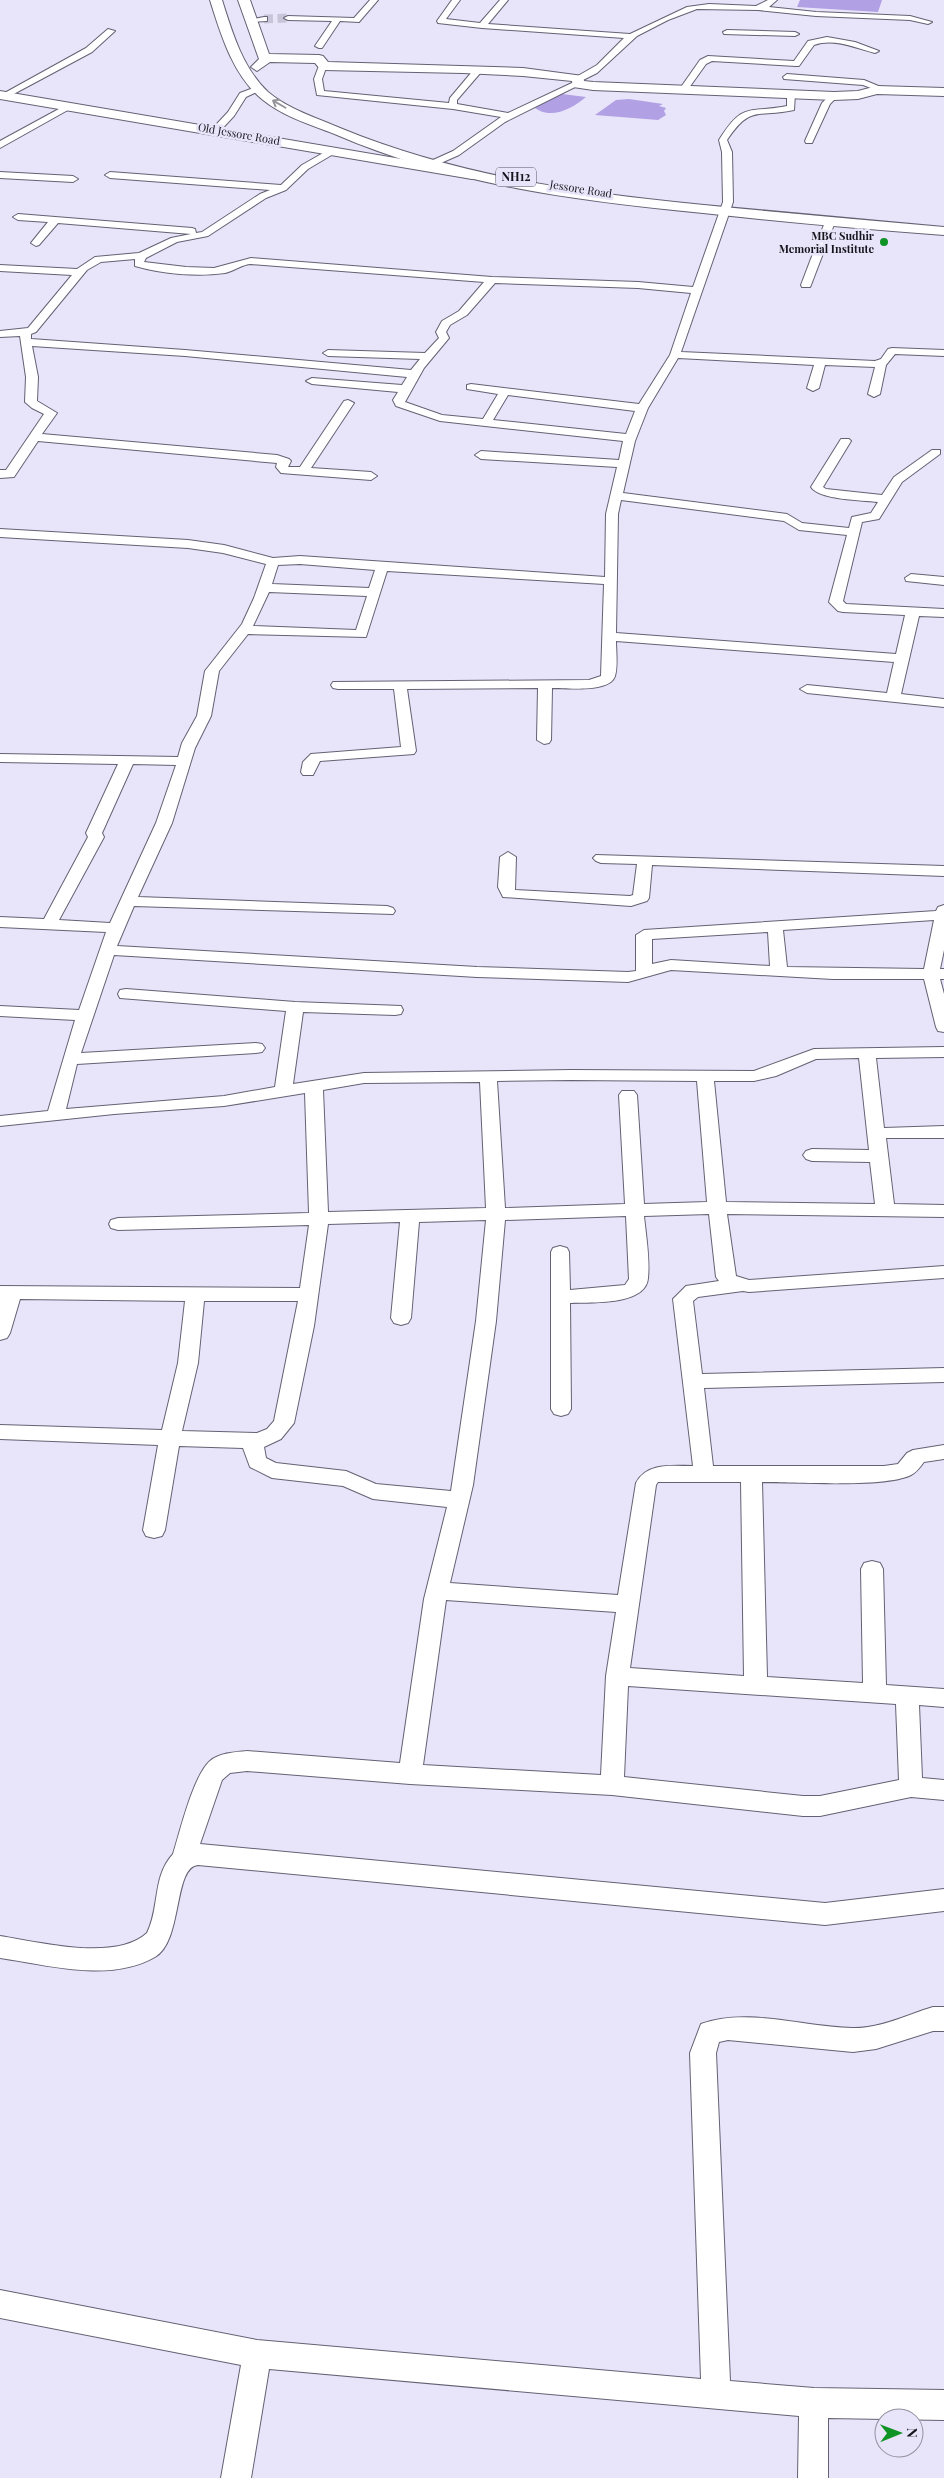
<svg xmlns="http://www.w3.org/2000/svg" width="944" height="2478" viewBox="0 0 944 2478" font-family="'Playfair Display',serif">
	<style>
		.water { fill: #b2a0e5 }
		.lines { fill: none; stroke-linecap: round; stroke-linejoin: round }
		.street-tunnel { stroke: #c8c5d8; stroke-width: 9; stroke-dasharray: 9 4.5; stroke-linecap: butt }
		.street-casing { stroke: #656173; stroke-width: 2 }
		.secondary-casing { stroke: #656173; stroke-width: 2 }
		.highway-casing { stroke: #656173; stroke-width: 2 }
		.street { fill: #fff; fill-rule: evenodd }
		.secondary { fill: #fff; fill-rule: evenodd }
		.highway { fill: #fff; fill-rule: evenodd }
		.oneway { stroke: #969599 }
		.poi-dot { fill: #109325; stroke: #e8e4f9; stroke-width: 2 }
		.labels { text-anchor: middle; stroke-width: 5; stroke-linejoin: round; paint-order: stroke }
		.far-street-label { font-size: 11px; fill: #16141c; stroke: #e8e4f9 }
		.far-poi-label { font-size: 11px; font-weight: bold; fill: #16141c; stroke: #e8e4f9; text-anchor: end }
		.shield { fill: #e8e4f9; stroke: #55525e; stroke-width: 1 }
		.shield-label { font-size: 12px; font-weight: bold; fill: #16141c }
	</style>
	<rect width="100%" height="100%" fill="#e8e4f9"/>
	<g class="water">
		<path d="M800,0H882L878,12L797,7Z"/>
		<path d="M562,94L586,97C573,108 550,121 534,107Z"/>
		<path d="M629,99L663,104L659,106L666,108L664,111L666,115L658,120L595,115L616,100Z"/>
	</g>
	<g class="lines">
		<path class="street-tunnel" d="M264,19L288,18"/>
		<g class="street-casing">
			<g id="street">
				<path d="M370,0H378L359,22L340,21L322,48H319L315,46L332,21L288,20L284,18L288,16L354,18Z"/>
				<path d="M452,0H460L446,19L480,23L500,0H508L488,24L630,34L687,7L709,4L756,6L768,0H777L769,7L816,12L910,16L932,22L928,24L910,20L816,16L758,10L697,9L668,20L637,36L597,73L579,82L575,79L576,77L597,65L624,38L482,28L438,23L437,21Z"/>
				<path d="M264,17H267V21L252,22L248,20Z"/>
				<path d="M108,29L115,31L92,52L8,97L1,95L86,48Z"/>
				<path d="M727,30L795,32L799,34L795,36L724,34L723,32Z"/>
				<path d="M827,37L855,42L879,51L875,53C855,48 835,38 814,45L799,66H796L712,61L706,64L686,92L679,90L700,60L708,56L794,61L808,41Z"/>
				<path d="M320,63L327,65L322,79L324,91L449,103L450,98L476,67H482V71L457,100V104L508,113L574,82L581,84L505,122L459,155L425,170L422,169V165L453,151L501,117L453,109L317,95L314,79Z"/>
				<path d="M787,74L864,80L888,90L884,93L863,85L784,79L783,77Z"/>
				<path d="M256,87L263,89L246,97L234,116L219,132H213V128L228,112L240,93Z"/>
				<path d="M791,91L795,94L794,110C758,118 751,104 727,140L732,152L733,202L681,352L875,361L881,359L888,349L892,348L944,350V356L895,354L886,365L880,394L874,397L868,394L875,367L825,365L819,388L813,391L807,388L814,365L678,358L648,408L635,441L623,493L787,514L802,523L849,528L852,517L871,513L878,502C862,500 819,500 811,487L841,439H849L851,441L823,487L826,489L882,495L894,477L932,450H940V454L902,482L879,519L862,522L843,601L846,604L944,609V617L919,616L901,694L944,699V707L807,693L800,689L807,685L887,693L894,662L616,641C616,651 618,666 615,676C610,693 566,688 552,688L551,740L549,743L544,744L537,740L538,688L407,689L416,751L414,754L320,761L313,775H303L301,772L303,762L311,754L401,747L394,689H338L333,688L331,685L333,682L589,680L601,676L604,584L387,571L366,637L248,634L219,671L211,716L195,748L172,823L138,897L387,906L393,908L395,911L393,914L134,906L117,946L477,967L628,972L636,971V935L644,930L936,911L938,907L944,905V950L940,969H944V979H940L944,994V1032L938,1031L936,1027L924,979H833L671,970L628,982L477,977L114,955L81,1053L256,1043L262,1044L265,1048L262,1052L256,1053L77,1064L66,1109L224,1096L275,1087L286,1011L120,998L118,994L120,990L126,989L295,1002L401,1006L403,1010L401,1014L395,1015L303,1012L293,1084L364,1073L571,1070L754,1071L814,1049L944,1047V1057L876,1058L884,1128L944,1126V1138H886L894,1204L944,1205V1217L727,1214L736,1276L749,1280L944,1266V1278L749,1292L743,1291L698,1297L693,1301L702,1374L944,1368V1382L704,1388L713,1466H884L898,1464L907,1453L913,1450L944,1445V1459L924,1462C920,1467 917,1472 911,1475C885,1488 795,1482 762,1482L767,1677L863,1683L861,1569L864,1563L872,1561L880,1563L883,1569L886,1685L944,1689V1707L919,1705L922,1778L944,1780V1800L911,1797L820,1816H803L612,1795L410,1784L247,1771L230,1773L222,1780L200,1844L825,1903L944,1889V1911L825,1925L198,1865C173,1867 183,1941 155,1957C110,1983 48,1965 0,1958V1936C40,1942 115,1962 147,1933C160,1907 152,1877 173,1854C180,1832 193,1776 210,1761C219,1753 235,1752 247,1751L400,1763L424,1599L447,1507L373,1499L343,1486L272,1478L250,1467L243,1448L179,1446L165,1530L162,1536L154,1538L146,1536L143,1530L158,1445L0,1439V1425L162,1430L178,1363L185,1301L20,1299L10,1333L7,1338L0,1340V1286L300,1288L309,1225L118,1230L111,1228L109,1224L111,1220L118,1218L309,1213L305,1093L224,1106L114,1114L0,1126V1116L48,1111L75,1020L0,1016V1006L79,1010L106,932L0,927V917L44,919L88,837L86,833L118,764L0,762V754L178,757L182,743L197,716L205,671L242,624L254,598L266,564L223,553L188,548L0,537V529L188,540L224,545L273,558L300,556L605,577L606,514L617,467L481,459L475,455L481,451L619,460L623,441L440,421L396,406L393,400L398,392L312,384L306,381L312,378L402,385L407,377L185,356L32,346L38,377L37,401L57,413L42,434L277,455L289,459L291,461L288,467H300L344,401L348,400L354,403L311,468L371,472L377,476L371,480L281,473L276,467L277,463L38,441L14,477L0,478V470H6L44,414L32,408L25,402L26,377L20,336L0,337V331L28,328L72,275L0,271V265L77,269L95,257L139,253L171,238L191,234L58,223L39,245L36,246L31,243L48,222L18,220L13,217L18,214L192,228L195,229L196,233L202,232L260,194L270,190L110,178L105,175L110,172L281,185L302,165L332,148L335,149V153L308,169L286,190L266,198L208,236L177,242L146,258L144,262L186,267L214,268L251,258L492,277L638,282L693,287L723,202L722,152L719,140C744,101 747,114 787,106V94ZM135,259V266C163,274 197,277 225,273C234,271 243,264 251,264L484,282L459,311L442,321L436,332L439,338L425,353L328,350L323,353L328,356L420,359L411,370L185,350L31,339V334L36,332L87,270L101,262ZM495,283L638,288L691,293L670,355L639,404L471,384L467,385V389L498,394L483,419L442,415L405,402L424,368L449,338L446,332L450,325L467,315ZM508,395L635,411L626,434L493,420ZM621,500L784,521L799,530L847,535L829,602L838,611L843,612L905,615L896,654L616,633L618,514ZM300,564L375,570L369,588L272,584L278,565ZM269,592L367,596L356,630L253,626ZM133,764L176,765L156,823L110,923L59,920L104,837L102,833ZM934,920L924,969L787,967L783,930ZM768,932L770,966L671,960L652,964V939ZM859,1058L869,1150L812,1149L806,1151L803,1155L806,1159L812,1161L870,1162L875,1204L726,1202L714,1081H754L776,1076L816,1059ZM571,1080L697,1081L707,1202L644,1204L637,1095L634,1091H622L619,1095L625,1204L505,1208L497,1081ZM480,1082L486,1208L328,1212L323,1090L364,1083ZM709,1214L716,1277L719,1281L686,1286L673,1299L693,1466C672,1466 647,1462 636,1483L618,1595L450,1583L473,1485L496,1321L505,1220L626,1216L629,1279L625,1285L570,1290L569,1252L567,1248L560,1246L553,1248L551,1252V1409L554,1414L561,1416L568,1414L571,1409L570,1303C590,1302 646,1306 648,1278C650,1258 646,1236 644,1216ZM486,1220L476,1321L451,1491L376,1484L346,1471L276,1463L266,1458L264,1447L281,1439L294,1423L314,1326L328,1224L400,1222L391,1318L394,1323L401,1325L408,1323L411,1318L419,1222ZM204,1301H298L274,1421L267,1429L257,1433L182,1431L198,1363ZM658,1482H741L744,1676L630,1668L656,1485ZM446,1600L616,1612L606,1676L601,1775L423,1765ZM628,1686L896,1704L899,1780L820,1796H803L624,1777Z"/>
				<path d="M831,94L838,96L830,104L812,143H806L805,141L822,103Z"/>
				<path d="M68,104L75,106L0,148V141Z"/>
				<path d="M0,172L73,176L78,179L73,182L0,178Z"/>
				<path d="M830,219L835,222L811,285L810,287H802L801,285L825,222Z"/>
				<path d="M911,574L944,577V585L906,581L905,578Z"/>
				<path d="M508,852L516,857L515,890L630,896L633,895L637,864L601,863L596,861L593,858L596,855L944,866V876L652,865L649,898L647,901L631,906L503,897L498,887L500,857Z"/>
				<path d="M933,2007H944V2031H933L876,2049L853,2052L728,2040L719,2042L716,2053L730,2381L814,2388L944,2390V2420L828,2418V2478H798L799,2416L269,2369L251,2478H221L241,2365L0,2318V2290L257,2340L701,2379L690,2053L701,2024C746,2007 804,2027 852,2028C879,2029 907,2015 933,2007Z"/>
			</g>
		</g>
		<g class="secondary-casing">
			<g id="secondary">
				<path d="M238,0H250L269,54L319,55L323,56L328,62L523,68L583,76L584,81L593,82L834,92L858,91L877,86L944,88V96L877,94L858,99L834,100L593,90L573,87L572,81L523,76L463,73L324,70L320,69L315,63L270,62L257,71L251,67L259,59Z"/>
				<path d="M0,91L472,171L479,175L472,179L0,99Z"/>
			</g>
		</g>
		<g class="highway-casing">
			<path id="highway" d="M210,0H222C232,32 243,69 268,92C288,109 317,118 340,128C456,176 580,193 704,205C784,213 864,220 944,227V235C864,229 784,222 703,213C579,201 453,185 337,135C312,125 284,117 263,100C233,76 221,35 210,0Z"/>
		</g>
		<use href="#street" class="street"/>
		<use href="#secondary" class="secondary"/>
		<use href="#highway" class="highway"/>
	</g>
	<defs><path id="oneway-shaft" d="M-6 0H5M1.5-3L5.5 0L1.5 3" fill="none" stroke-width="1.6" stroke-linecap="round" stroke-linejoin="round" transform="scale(1.25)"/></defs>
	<use class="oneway" href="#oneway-shaft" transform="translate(279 104) rotate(-150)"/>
	<circle class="poi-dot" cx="884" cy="242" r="5"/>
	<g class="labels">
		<g class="far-street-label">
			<text transform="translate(239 134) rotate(10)" y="4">Old Jessore Road</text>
			<text transform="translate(581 189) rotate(9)" y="4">Jessore Road</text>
		</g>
		<g class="far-poi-label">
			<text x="874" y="240">MBC Sudhir<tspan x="874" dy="13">Memorial Institute</tspan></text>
		</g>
		<rect class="shield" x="496" y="167.5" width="40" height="19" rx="4"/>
		<g class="shield-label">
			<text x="516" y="181">NH12</text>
		</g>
	</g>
	<g transform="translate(899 2433) rotate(89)"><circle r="24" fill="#e8e4f9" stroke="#9491a1"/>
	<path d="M0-4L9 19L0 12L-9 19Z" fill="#109325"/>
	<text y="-8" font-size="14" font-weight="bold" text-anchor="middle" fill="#16141c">N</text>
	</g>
</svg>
